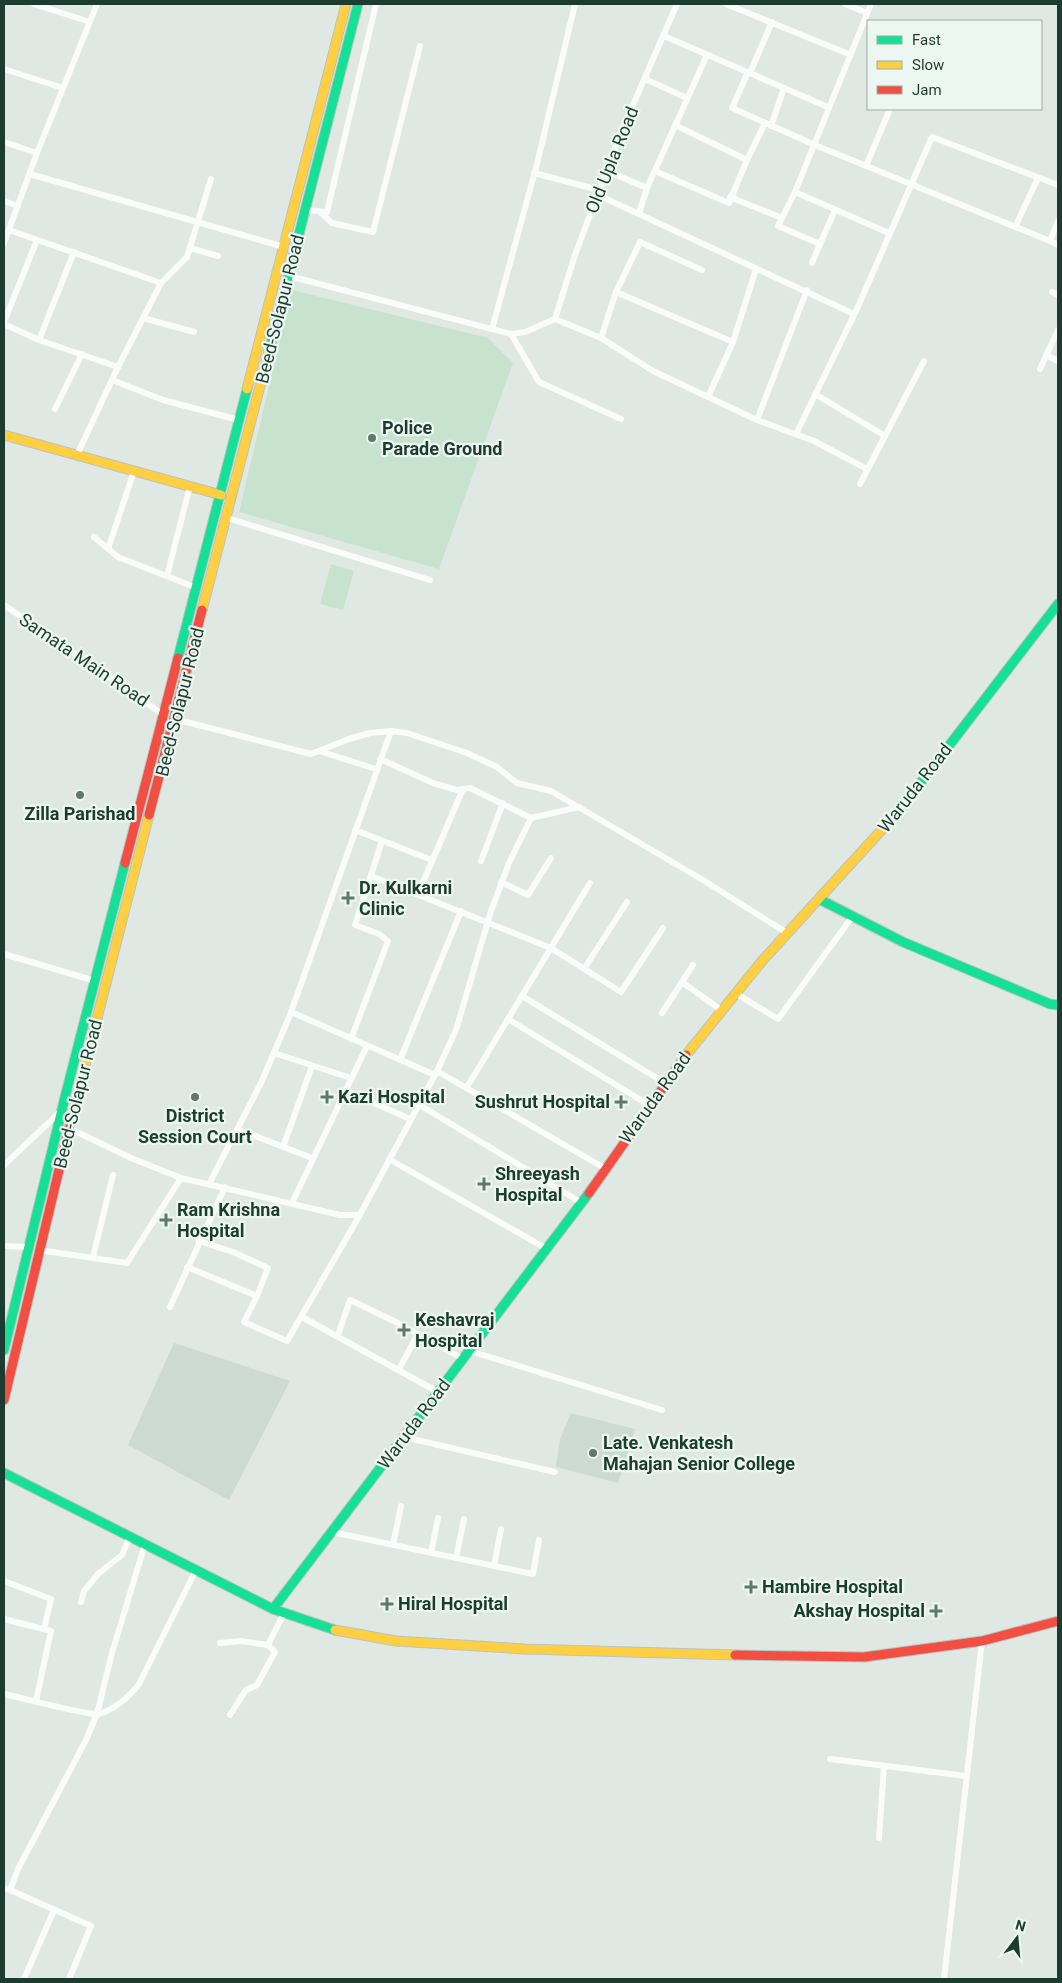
<svg xmlns="http://www.w3.org/2000/svg" width="1062" height="1983" viewBox="0 0 1062 1983" font-family="Roboto,sans-serif">
	<style>
		.built { fill: #cddad3 }
		.green { fill: #c7e3cd }
		.lines { fill: none; stroke-linecap: round; stroke-linejoin: round }
		.fast-casing { stroke: #b9c5bf; stroke-width: 11 }
		.slow-casing { stroke: #b9c5bf; stroke-width: 11 }
		.jam-casing { stroke: #b9c5bf; stroke-width: 11 }
		.street { stroke: #fafcfb; stroke-width: 6 }
		.fast { stroke: #16e098; stroke-width: 9 }
		.slow { stroke: #ffcf43; stroke-width: 9 }
		.jam { stroke: #f24e42; stroke-width: 9 }
		.poi-dot { fill: #617870; stroke: #edf7f2; stroke-width: 2 }
		.labels { text-anchor: middle; stroke-width: 4.5; stroke-linejoin: round; paint-order: stroke }
		.street-label { font-size: 18px; fill: #1d3c31; stroke: #edf7f2 }
		.poi-label { font-size: 18px; font-weight: bold; fill: #1d3c31; stroke: #edf7f2; text-anchor: start }
	</style>
	<rect width="100%" height="100%" fill="#e0e8e4"/>
	<g class="built">
		<path d="M174,1343L290,1381L229,1500L128,1445Z"/>
		<path d="M571,1413L635,1429L618,1483L556,1467L560,1439Z"/>
	</g>
	<g class="green">
		<path d="M292,290L488,338L513,363L439,569L239,512Z"/>
		<path d="M331,564L354,571L343,610L320,604Z"/>
	</g>
	<g class="lines">
		<g class="fast-casing">
			<g id="fast">
				<path d="M269,351L358,4"/>
				<path d="M178,658L247,389"/>
				<path d="M898,812L1058,604"/>
				<path d="M819,899L903,942L1050,1004L1058,1005"/>
				<path d="M4,1350L65,1097L125,863"/>
				<path d="M4,1473L273,1609L335,1630"/>
				<path d="M273,1609L589,1193"/>
			</g>
		</g>
		<g class="slow-casing">
			<g id="slow">
				<path d="M247,389L346,4"/>
				<path d="M4,435L221,495"/>
				<path d="M202,610L269,351"/>
				<path d="M686,1055L762,961L898,812"/>
				<path d="M69,1128L149,815"/>
				<path d="M335,1630L396,1641L525,1649L735,1655"/>
			</g>
		</g>
		<g class="jam-casing">
			<g id="jam">
				<path d="M149,815L202,610"/>
				<path d="M125,863L178,658"/>
				<path d="M589,1193L686,1055"/>
				<path d="M4,1400L69,1128"/>
				<path d="M735,1655L864,1657L982,1641L1058,1621"/>
			</g>
		</g>
		<g class="street">
			<path d="M34,4L90,22"/>
			<path d="M726,4L851,55"/>
			<path d="M845,4L867,13"/>
			<path d="M664,36L828,107"/>
			<path d="M4,69L63,88"/>
			<path d="M748,72L732,108L815,145L1050,241"/>
			<path d="M750,73L772,22"/>
			<path d="M645,79L687,98"/>
			<path d="M771,126L784,88"/>
			<path d="M4,142L37,153"/>
			<path d="M747,160L765,123"/>
			<path d="M866,166L890,109"/>
			<path d="M607,171L647,188L707,55"/>
			<path d="M655,171L729,203L747,160L675,125"/>
			<path d="M534,173L599,190"/>
			<path d="M30,174L284,247"/>
			<path d="M795,192L871,4"/>
			<path d="M598,195L854,314"/>
			<path d="M730,197L782,218"/>
			<path d="M4,201L18,206"/>
			<path d="M306,210L327,212L376,4"/>
			<path d="M835,210L820,244L778,226L795,192L889,233"/>
			<path d="M320,212L332,223L373,232L420,46"/>
			<path d="M639,213L647,188"/>
			<path d="M1058,221L1050,241L1058,245"/>
			<path d="M1015,227L1038,178"/>
			<path d="M9,230L161,283"/>
			<path d="M4,243L37,153L97,4"/>
			<path d="M190,248L218,256"/>
			<path d="M812,263L820,244"/>
			<path d="M289,276L511,334L525,332L555,319L601,338L653,371L757,420L814,441L867,469"/>
			<path d="M616,292L733,342"/>
			<path d="M1052,292L1058,295"/>
			<path d="M143,318L194,332"/>
			<path d="M555,319L575,255L619,137L677,4"/>
			<path d="M4,322L37,240"/>
			<path d="M4,324L39,340L118,367"/>
			<path d="M492,329L537,164L575,4"/>
			<path d="M511,334L539,382L621,419"/>
			<path d="M601,338L616,292L640,242L702,270"/>
			<path d="M39,340L74,252"/>
			<path d="M1046,355L1058,361"/>
			<path d="M1040,369L1058,330"/>
			<path d="M112,380L163,400L239,420"/>
			<path d="M815,394L885,436L860,484"/>
			<path d="M708,397L733,342L756,269"/>
			<path d="M55,409L82,354"/>
			<path d="M757,420L807,290"/>
			<path d="M796,434L857,309L932,137L1058,185"/>
			<path d="M885,436L924,361"/>
			<path d="M77,455L118,367L161,283L187,257L211,179"/>
			<path d="M227,518L430,580"/>
			<path d="M94,537L118,557L197,588"/>
			<path d="M108,549L134,471"/>
			<path d="M167,576L190,486"/>
			<path d="M4,605L164,715"/>
			<path d="M175,719L311,754L349,739L370,733L391,731L407,733L467,753L497,767L517,783L551,791L703,880L787,933"/>
			<path d="M319,751L376,769"/>
			<path d="M380,759L433,783L457,790L470,788L531,818L579,807"/>
			<path d="M355,830L432,860"/>
			<path d="M481,861L503,803"/>
			<path d="M371,876L551,948L621,992L663,928"/>
			<path d="M501,882L528,895L551,858"/>
			<path d="M418,894L463,789"/>
			<path d="M4,954L95,981"/>
			<path d="M584,969L627,902"/>
			<path d="M682,982L721,1010"/>
			<path d="M735,993L778,1019L852,917"/>
			<path d="M522,996L665,1083"/>
			<path d="M291,1012L435,1075"/>
			<path d="M662,1013L693,965"/>
			<path d="M508,1019L649,1105"/>
			<path d="M351,1039L388,941L379,934L355,925L382,841"/>
			<path d="M274,1053L351,1078"/>
			<path d="M400,1060L461,911"/>
			<path d="M437,1071L606,1169"/>
			<path d="M467,1087L590,883"/>
			<path d="M345,1090L410,1119"/>
			<path d="M418,1104L582,1203"/>
			<path d="M69,1128L131,1158L181,1178L340,1215H360"/>
			<path d="M237,1129L312,1158"/>
			<path d="M283,1147L312,1066"/>
			<path d="M389,1159L547,1249"/>
			<path d="M4,1165L61,1111"/>
			<path d="M209,1184L261,1083L290,1015L391,731"/>
			<path d="M292,1203L367,1046"/>
			<path d="M199,1241L233,1252L268,1268L257,1296L244,1322L287,1341L357,1220L437,1071L456,1030L491,911L509,863L531,818"/>
			<path d="M4,1246L28,1247"/>
			<path d="M39,1250L127,1263L181,1178"/>
			<path d="M93,1257L113,1175"/>
			<path d="M187,1267L257,1296"/>
			<path d="M170,1307L225,1187"/>
			<path d="M302,1317L438,1392"/>
			<path d="M338,1335L350,1300L398,1323L463,1359"/>
			<path d="M470,1351L662,1410"/>
			<path d="M399,1369L418,1334"/>
			<path d="M404,1437L555,1472"/>
			<path d="M332,1532L533,1574L539,1540"/>
			<path d="M393,1545L401,1506"/>
			<path d="M431,1553L438,1518"/>
			<path d="M456,1558L464,1519"/>
			<path d="M494,1566L501,1529"/>
			<path d="M4,1581L51,1599L44,1629"/>
			<path d="M81,1602L84,1591L99,1573L122,1555L130,1536"/>
			<path d="M4,1619L51,1631L36,1701"/>
			<path d="M220,1643L241,1641L268,1645L284,1613"/>
			<path d="M4,1694C19,1697 89,1716 99,1714C115,1709 129,1697 139,1684L196,1570"/>
			<path d="M230,1715L246,1690L257,1685L275,1652L268,1645"/>
			<path d="M830,1759L966,1776"/>
			<path d="M879,1838L884,1766"/>
			<path d="M4,1888L10,1890L18,1869L86,1740L97,1714L112,1653L145,1544"/>
			<path d="M10,1890L91,1926L69,1979"/>
			<path d="M24,1979L54,1910"/>
			<path d="M944,1979L982,1641"/>
		</g>
		<use href="#fast" class="fast"/>
		<use href="#slow" class="slow"/>
		<use href="#jam" class="jam"/>
	</g>
	<g class="poi-dot">
		<circle cx="372" cy="438" r="5"/>
		<circle cx="80" cy="795" r="5"/>
		<path d="M345.5 890.5h5v5h5v5h-5v5h-5v-5h-5v-5h5z"/>
		<circle cx="195" cy="1097" r="5"/>
		<path d="M324.5 1089.5h5v5h5v5h-5v5h-5v-5h-5v-5h5z"/>
		<path d="M618.5 1094.5h5v5h5v5h-5v5h-5v-5h-5v-5h5z"/>
		<path d="M481.5 1176.5h5v5h5v5h-5v5h-5v-5h-5v-5h5z"/>
		<path d="M163.5 1212.5h5v5h5v5h-5v5h-5v-5h-5v-5h5z"/>
		<path d="M401.5 1322.5h5v5h5v5h-5v5h-5v-5h-5v-5h5z"/>
		<circle cx="593" cy="1453" r="5"/>
		<path d="M748.5 1579.5h5v5h5v5h-5v5h-5v-5h-5v-5h5z"/>
		<path d="M384.5 1596.5h5v5h5v5h-5v5h-5v-5h-5v-5h5z"/>
		<path d="M933.5 1603.5h5v5h5v5h-5v5h-5v-5h-5v-5h5z"/>
	</g>
	<g class="labels">
		<g class="street-label">
			<text transform="translate(612 160) rotate(-68)" y="6">Old Upla Road</text>
			<text transform="translate(280 309) rotate(-76)" y="6">Beed-Solapur Road</text>
			<text transform="translate(84 660) rotate(34)" y="6">Samata Main Road</text>
			<text transform="translate(180 702) rotate(-76)" y="6">Beed-Solapur Road</text>
			<text transform="translate(915 788) rotate(-52)" y="6">Waruda Road</text>
			<text transform="translate(78 1094) rotate(-76)" y="6">Beed-Solapur Road</text>
			<text transform="translate(655 1098) rotate(-54)" y="6">Waruda Road</text>
			<text transform="translate(414 1424) rotate(-53)" y="6">Waruda Road</text>
		</g>
		<g class="poi-label">
			<text x="382" y="434">Police<tspan x="382" dy="21">Parade Ground</tspan></text>
			<text x="80" y="820" text-anchor="middle">Zilla Parishad</text>
			<text x="359" y="894">Dr. Kulkarni<tspan x="359" dy="21">Clinic</tspan></text>
			<text x="338" y="1103">Kazi Hospital</text>
			<text x="610" y="1108" text-anchor="end">Sushrut Hospital</text>
			<text x="195" y="1122" text-anchor="middle">District<tspan x="195" dy="21">Session Court</tspan></text>
			<text x="495" y="1180">Shreeyash<tspan x="495" dy="21">Hospital</tspan></text>
			<text x="177" y="1216">Ram Krishna<tspan x="177" dy="21">Hospital</tspan></text>
			<text x="415" y="1326">Keshavraj<tspan x="415" dy="21">Hospital</tspan></text>
			<text x="603" y="1449">Late. Venkatesh<tspan x="603" dy="21">Mahajan Senior College</tspan></text>
			<text x="762" y="1593">Hambire Hospital</text>
			<text x="398" y="1610">Hiral Hospital</text>
			<text x="925" y="1617" text-anchor="end">Akshay Hospital</text>
		</g>
	</g>
	<rect width="1062" height="1983" fill="none" stroke="#1d3c31" stroke-width="10"/>
	<rect x="867" y="20" width="175" height="90" fill="#edf7f2" stroke="#9aaca5"/>
	<rect x="877" y="36" width="25" height="8" fill="#16e098" stroke="#9aaca5"/>
	<text x="912" y="45" font-size="15" fill="#1d3c31">Fast</text>
	<rect x="877" y="61" width="25" height="8" fill="#ffcf43" stroke="#9aaca5"/>
	<text x="912" y="70" font-size="15" fill="#1d3c31">Slow</text>
	<rect x="877" y="86" width="25" height="8" fill="#f24e42" stroke="#9aaca5"/>
	<text x="912" y="95" font-size="15" fill="#1d3c31">Jam</text>
	<g transform="translate(1017 1938) rotate(16)" stroke="#edf7f2" stroke-width="4" paint-order="stroke">
	<path d="M0-4L9 19L0 12L-9 19Z" fill="#1d3c31"/>
	<text y="-8" font-size="14" font-weight="bold" text-anchor="middle" fill="#1d3c31">N</text>
	</g>
</svg>
